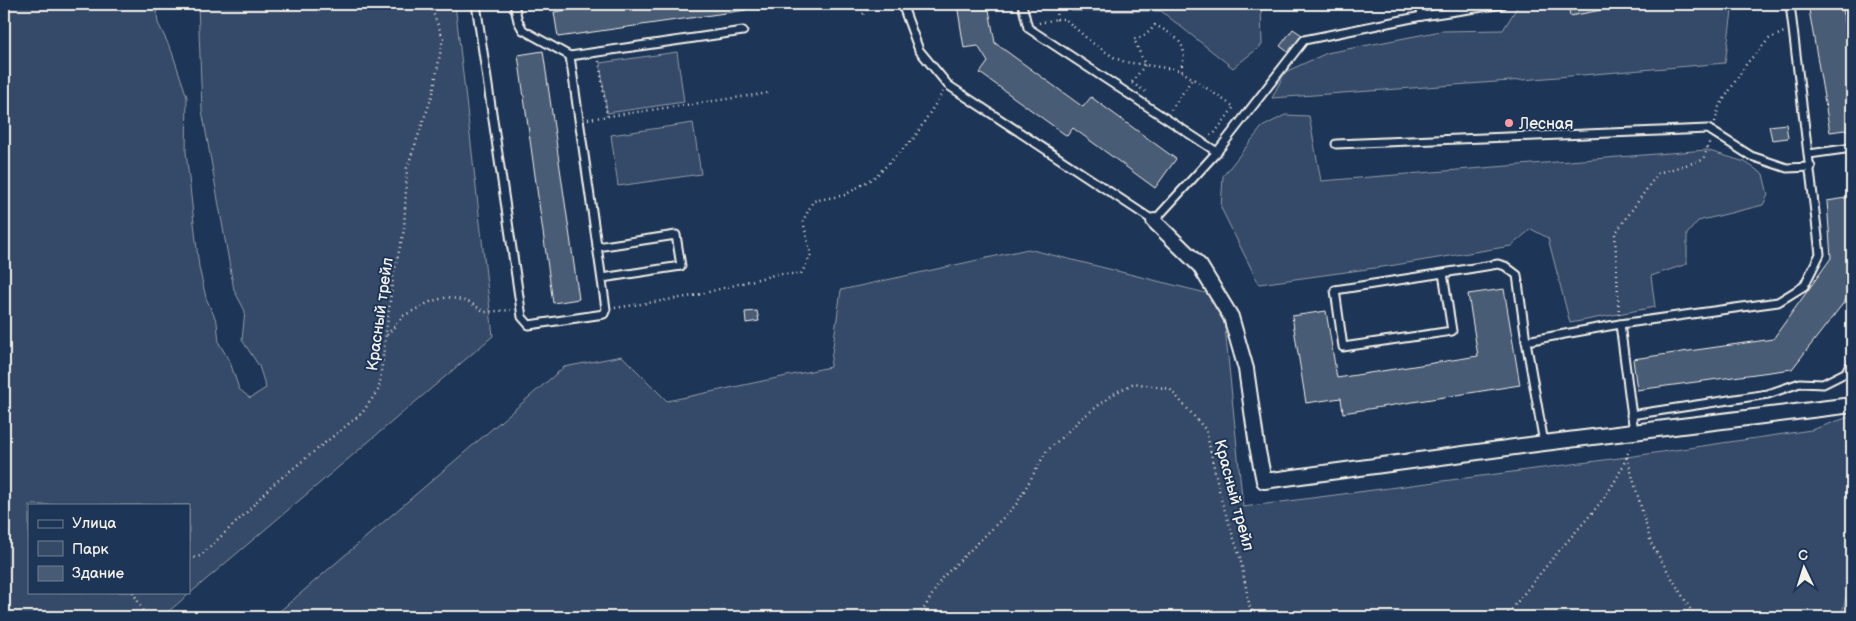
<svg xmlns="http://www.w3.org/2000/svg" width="1856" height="621" viewBox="0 0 1856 621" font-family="'Balsamiq Sans',sans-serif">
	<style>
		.green { fill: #354a67; stroke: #949ea8; fill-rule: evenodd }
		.building { fill: #485b74; stroke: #f4f1e8 }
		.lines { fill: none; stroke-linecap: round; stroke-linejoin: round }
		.lane-casing { stroke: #f4f1e8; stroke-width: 11 }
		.street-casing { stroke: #f4f1e8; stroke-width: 18 }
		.path { stroke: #f4f1e8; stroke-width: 2.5; stroke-dasharray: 1 4; stroke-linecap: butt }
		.lane { stroke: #1d3557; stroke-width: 7 }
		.street { stroke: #1d3557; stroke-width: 14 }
		.poi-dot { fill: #ff9aa2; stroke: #1d3557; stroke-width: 2 }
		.labels { text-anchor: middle; stroke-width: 4; stroke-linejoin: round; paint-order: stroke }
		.poi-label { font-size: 16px; fill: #f4f1e8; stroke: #1d3557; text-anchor: start }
		.street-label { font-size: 16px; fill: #f4f1e8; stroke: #1d3557 }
	</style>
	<rect width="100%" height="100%" fill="#1d3557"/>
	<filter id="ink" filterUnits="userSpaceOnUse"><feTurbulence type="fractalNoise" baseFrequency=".02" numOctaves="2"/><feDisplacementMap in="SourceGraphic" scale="10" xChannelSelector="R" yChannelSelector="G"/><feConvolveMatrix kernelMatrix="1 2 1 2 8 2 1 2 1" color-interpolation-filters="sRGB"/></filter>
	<g filter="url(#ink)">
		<g class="green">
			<path d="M4,4H158L156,6L158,23L172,52L187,97L186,152L199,267L206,298L217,322L219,343L230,362L239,389L250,398L266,388L259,366L242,340L245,311L234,290L202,110L198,4H455L493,336L162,617H4ZM29,505H189V592H29Z"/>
			<path d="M1069,4H1261L1262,45L1233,68L1161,11H1071Z"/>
			<path d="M1519,4H1733L1725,63L1510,81L1272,98L1285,72L1327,53L1441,31L1503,30Z"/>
			<path d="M677,52L684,102L607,113L600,63Z"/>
			<path d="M1285,115L1309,116L1321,181L1706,150L1745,162L1763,174L1768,195L1763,205L1698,221L1687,234V264L1651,276L1655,307L1570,323L1548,238L1531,229L1511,246L1389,266L1259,284L1221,208L1223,176L1262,127Z"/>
			<path d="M693,123L701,174L618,186L611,135Z"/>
			<path d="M1028,249L1222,297L1243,507L1627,457L1811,430L1852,416V574L1841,617H273L564,367L622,356L667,401L830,367L841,290Z"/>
		</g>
		<g class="building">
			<path d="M610,4H745L746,10L558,37L554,12Z"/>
			<path d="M957,4H988L995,43L1083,107L1091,97L1176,159L1155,188L1073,128L1067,136L980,73L988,62L978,46L964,48Z"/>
			<path d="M1568,4H1606L1607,9L1570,16Z"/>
			<path d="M1808,4H1842L1852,62V129L1830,132Z"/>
			<path d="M1293,29L1302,35L1288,52L1280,46Z"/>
			<path d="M543,51L579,299L553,303L518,55Z"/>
			<path d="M1786,124L1788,138L1772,140L1769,126Z"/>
			<path d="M1852,197V292L1792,369L1637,390L1633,359L1773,339L1831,258L1827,201Z"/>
			<path d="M1504,289L1520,385L1343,413L1341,398L1306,403L1292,316L1326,311L1337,378L1478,356L1468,294Z"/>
			<path d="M757,311L759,321L746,323L745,312Z"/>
		</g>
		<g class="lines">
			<g class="lane-casing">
				<g id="lane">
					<path d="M476,4L522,317L529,325L604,314L606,309L570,56"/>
					<path d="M514,4L518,21L523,30L570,56L743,31"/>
					<path d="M902,4L919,50L948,85L1154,221L1217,152"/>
					<path d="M1022,4L1028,28L1217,152L1304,40L1422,16L1420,4"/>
					<path d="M1422,16L1503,4"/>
					<path d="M1336,144L1708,129L1751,156L1787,168L1811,167"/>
					<path d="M1809,154L1852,148"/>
					<path d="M597,247L676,235L681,266L602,278"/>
					<path d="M1443,273L1335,290L1343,347L1452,331L1443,273L1498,264L1505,266L1517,275L1526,341L1620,324L1778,302L1804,286L1820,254L1790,4"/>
					<path d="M1620,324L1634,432"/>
					<path d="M1526,341L1544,443"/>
					<path d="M1631,415L1768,394L1800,383L1823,384L1845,373L1852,363"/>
				</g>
			</g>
			<g class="street-casing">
				<path id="street" d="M1154,221L1200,266L1231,317L1246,369L1257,446L1264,481L1544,443L1852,405"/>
			</g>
			<g class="path">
				<path d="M1055,4L1057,19H1065L1091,42L1115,58L1125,62L1180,70L1234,107L1214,134L1210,135"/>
				<path d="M863,14L873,4"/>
				<path d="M1039,23L1057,19"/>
				<path d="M599,61L607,116"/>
				<path d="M1132,82L1145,65L1134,39C1143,38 1149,33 1155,25C1176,36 1191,44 1180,70"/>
				<path d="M1132,83L1148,93"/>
				<path d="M1171,110L1192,79"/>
				<path d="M588,119L769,93"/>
				<path d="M1715,122L1719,107L1747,63L1769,39L1784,32"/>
				<path d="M615,308L693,296L777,274H801L811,255L803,221L813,201L845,195L876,176L914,138L943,92"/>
				<path d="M1619,315L1615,234L1658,173L1703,160L1710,140"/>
				<path d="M387,335L403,316L432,301L448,297L469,302L485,312L511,310"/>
				<path d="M1627,457L1651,543L1695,617"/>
				<path d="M189,559L200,556L246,513L270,487L362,413L379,389L393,277L404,230L407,168L433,93L443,38L432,10L416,4"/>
				<path d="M133,592L146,617"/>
				<path d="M919,617L942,578L1016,505L1046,452L1082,418L1115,393L1134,383L1170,389L1206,430L1221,499L1240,557L1250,608L1257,617"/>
				<path d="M1505,617C1523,595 1540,573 1559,551C1586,519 1619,488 1630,446"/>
			</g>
			<use href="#lane" class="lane"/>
			<use href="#street" class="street"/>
		</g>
	</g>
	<circle class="poi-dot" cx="1509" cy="123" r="5"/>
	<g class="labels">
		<g class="poi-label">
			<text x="1519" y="129">Лесная</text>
		</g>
		<g class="street-label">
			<text transform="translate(379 314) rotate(-82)" y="6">Красный трейл</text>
			<text transform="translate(1235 495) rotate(75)" y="6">Красный трейл</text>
		</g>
	</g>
	<rect width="1856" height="621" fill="none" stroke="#1d3557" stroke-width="20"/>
	<rect x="10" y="10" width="1836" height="601" fill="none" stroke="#f4f1e8" stroke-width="2" filter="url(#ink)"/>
	<rect x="28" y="504" width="162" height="90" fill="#1d3557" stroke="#738091"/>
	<rect x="38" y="520" width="25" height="8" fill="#1d3557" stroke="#738091"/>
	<text x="72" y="528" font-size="15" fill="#f4f1e8">Улица</text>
	<rect x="38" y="541" width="25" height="15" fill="#354a67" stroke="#738091"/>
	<text x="72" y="554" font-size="15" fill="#f4f1e8">Парк</text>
	<rect x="38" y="566" width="25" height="15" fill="#485b74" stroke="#738091"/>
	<text x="72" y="578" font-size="15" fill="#f4f1e8">Здание</text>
	<g transform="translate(1804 568) rotate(356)" stroke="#1d3557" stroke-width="4" paint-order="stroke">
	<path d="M0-4L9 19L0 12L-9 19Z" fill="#f4f1e8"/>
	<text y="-8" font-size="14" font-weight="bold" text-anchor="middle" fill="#f4f1e8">С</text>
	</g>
</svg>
